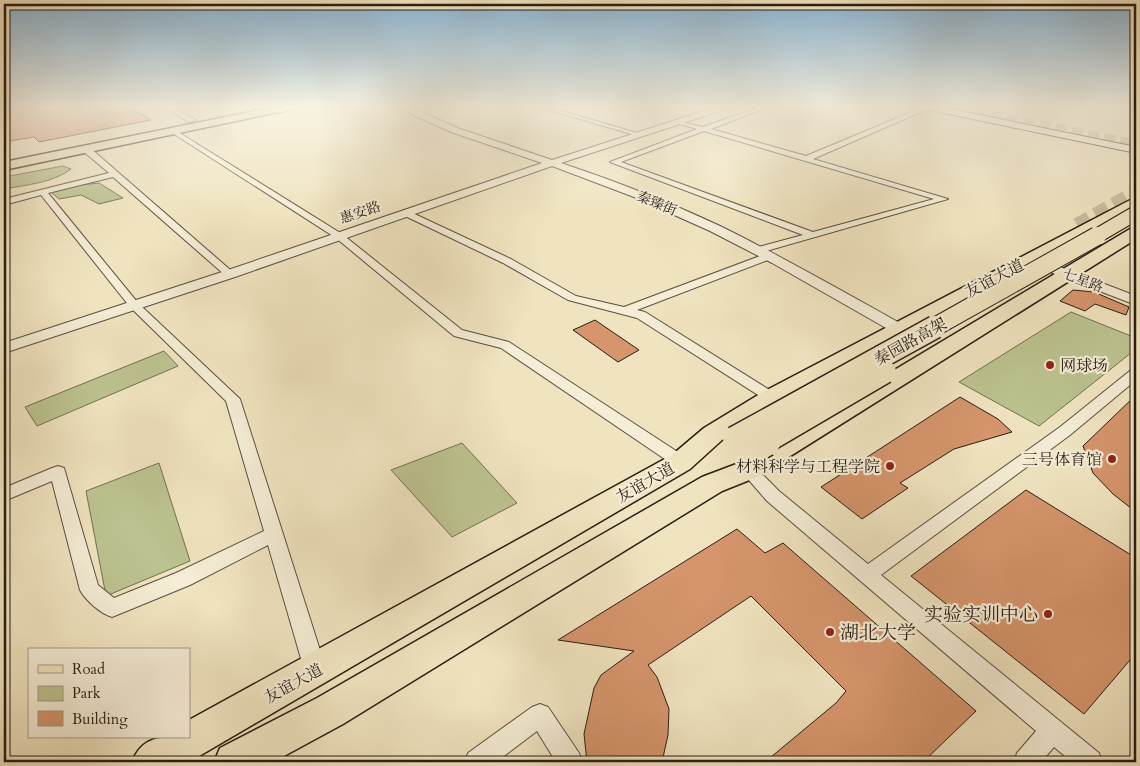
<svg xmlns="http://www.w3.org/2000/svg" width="1140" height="766" viewBox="0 0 1140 766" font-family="Cardo,'Noto Serif SC',serif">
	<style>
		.green { fill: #bcc390; stroke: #727052 }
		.building { fill: #d6956c; stroke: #281d14 }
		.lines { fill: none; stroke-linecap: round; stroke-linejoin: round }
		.primary-tunnel-far1 { stroke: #c8bc9e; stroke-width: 11; stroke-dasharray: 11 5.5; stroke-linecap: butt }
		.primary-tunnel { stroke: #c8bc9e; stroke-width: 14; stroke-dasharray: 14 7; stroke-linecap: butt }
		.minor-casing { stroke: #5a4f3f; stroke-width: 2 }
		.tertiary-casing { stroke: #5a4f3f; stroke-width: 2 }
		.secondary-casing { stroke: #281d14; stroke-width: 2 }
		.primary-casing { stroke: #281d14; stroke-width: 3 }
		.minor { fill: #f5edd6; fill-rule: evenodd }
		.tertiary { fill: #f5edd6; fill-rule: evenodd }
		.secondary { fill: #f5edd6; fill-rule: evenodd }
		.primary { fill: #f0e4c0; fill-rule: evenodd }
		.primary-bridge-far3-casing { stroke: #281d14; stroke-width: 16; stroke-linecap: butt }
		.primary-bridge-far2-casing { stroke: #281d14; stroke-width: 20; stroke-linecap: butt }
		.primary-bridge-far1-casing { stroke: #281d14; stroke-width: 25; stroke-linecap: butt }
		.primary-bridge-casing { stroke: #281d14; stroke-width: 31; stroke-linecap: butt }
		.primary-bridge-far3 { stroke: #f0e4c0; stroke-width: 14 }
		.primary-bridge-far2 { stroke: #f0e4c0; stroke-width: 18 }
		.primary-bridge-far1 { stroke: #f0e4c0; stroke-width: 22 }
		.primary-bridge { stroke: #f0e4c0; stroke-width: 28 }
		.poi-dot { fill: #8f2418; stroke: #f5edd6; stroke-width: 2 }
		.labels { text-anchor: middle; stroke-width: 4.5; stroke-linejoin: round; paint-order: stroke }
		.far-street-label { font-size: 14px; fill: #281d14; stroke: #f5edd6 }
		.street-label { font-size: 16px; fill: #281d14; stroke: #f5edd6 }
		.poi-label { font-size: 16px; fill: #281d14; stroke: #f5edd6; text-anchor: end }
		.near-poi-label { font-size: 19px; fill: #281d14; stroke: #f5edd6; text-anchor: end }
	</style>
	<rect width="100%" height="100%" fill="#f0e4c0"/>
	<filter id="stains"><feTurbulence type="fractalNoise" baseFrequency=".004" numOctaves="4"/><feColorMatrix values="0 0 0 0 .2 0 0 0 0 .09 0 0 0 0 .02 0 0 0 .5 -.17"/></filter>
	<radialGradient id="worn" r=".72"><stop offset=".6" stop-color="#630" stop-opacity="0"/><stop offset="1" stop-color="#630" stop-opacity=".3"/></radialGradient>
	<g class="green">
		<path d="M63,166L71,169C53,183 25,185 4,189V177Z"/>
		<path d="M99,183L123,198L99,204L81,195L59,199L51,192L80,185Z"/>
		<path d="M1071,312L1136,338V349L1039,426L959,382Z"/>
		<path d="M164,351L178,366L37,426L25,407Z"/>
		<path d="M462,443L517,503L452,537L391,470Z"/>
		<path d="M159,463L190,561L106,596L86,491Z"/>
	</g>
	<g class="building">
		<path d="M4,106H128L151,120L39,142L34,137L4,142Z"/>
		<path d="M1073,290L1094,292L1129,307L1126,315L1095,304L1085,311L1060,301Z"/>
		<path d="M595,320L639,350L618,362L573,330Z"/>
		<path d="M1136,395V512L1113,494L1093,473L1083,446Z"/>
		<path d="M960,397L998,419L1012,432L954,449L900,483L908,488L862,519L821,487Z"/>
		<path d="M1026,490L1136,558V653L1084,714L911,576Z"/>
		<path d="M737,529L765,553L783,543L976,711L923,762H765L836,703L846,691L751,596L648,665L657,677L669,709L668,735L662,762H587L584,734L594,688L601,675L634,651L558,640Z"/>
	</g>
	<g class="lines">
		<g class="primary-tunnel-far1">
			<path d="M942,106L1136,145"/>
			<path d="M259,109L277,106"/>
		</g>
		<path class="primary-tunnel" d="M1077,225L1136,192"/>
		<g class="minor-casing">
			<g id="minor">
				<path d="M296,106H307L278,113L275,111Z"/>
				<path d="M536,106H545L644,135L638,136Z"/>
				<path d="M762,106H770L711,129L806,156L926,106H930V108L813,159L948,199L759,253L755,252V248L803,235L610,162L697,129L677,123V121L703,127ZM704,131L934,199L813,232L621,162Z"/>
				<path d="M174,132H178L342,234L462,330L509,342L687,458L689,462L687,466L681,468L675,466L501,348L454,336L336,238L174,134Z"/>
				<path d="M83,147H89L235,274L234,276H226L113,177L48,193L138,303L240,399L326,669L323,676L315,680L307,676L304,669L268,545L190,585L112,617C100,613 86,601 80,590L52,481L4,501V488L52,468L58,466L64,468L98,585L114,598L176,573L264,531L226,401L130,307L41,195L4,205V199L109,173L83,151Z"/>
				<path d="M406,210L511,259L576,296L624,307L765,254H773L774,256L773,258L637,310L645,312L776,394L778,397L776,400H766L637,318L568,300L503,263L403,215L401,213Z"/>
				<path d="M1136,369V380L1070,435L881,575L1099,753L1102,762H1072L1054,747L1041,762H1014L1017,753L1036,731L767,501L740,470L742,466L748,464L754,466L779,491L868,564L1060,427L1131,370Z"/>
				<path d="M540,704L548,707L579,753L582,762H556L537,731L496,762H465L468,753L532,707Z"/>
			</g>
		</g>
		<g class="tertiary-casing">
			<g id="tertiary">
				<path d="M162,106H171L196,120L189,122Z"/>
				<path d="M398,106H408L460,129L552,160L719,106H730L729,108L561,163C615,181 669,202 720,226C783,257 844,292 905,326L907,329L905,332H893L772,263L710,231L634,197L552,166L235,277L4,353V343L225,271L542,163L454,133L417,117Z"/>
				<path d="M1034,257L1136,296V305L1029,264L1027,261L1029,258Z"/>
			</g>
		</g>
		<g class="secondary-casing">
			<path id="secondary" d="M919,106H936L1136,147V153L924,109Z"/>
		</g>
		<g class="primary-casing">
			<g id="primary">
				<path d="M279,106H297L292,109L4,170V162Z"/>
				<path d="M1136,197V207L779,402L722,440L690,469L189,762H132C143,734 163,737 189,737V720L672,455L704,428L763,392Z"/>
				<path d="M1136,227V239L757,477L722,491L343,724L273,762H214L220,748L317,698L702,477L739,463L1130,229Z"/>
			</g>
		</g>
		<use href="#minor" class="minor"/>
		<use href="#tertiary" class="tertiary"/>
		<use href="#secondary" class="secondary"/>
		<use href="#primary" class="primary"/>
		<g class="primary-bridge-far3-casing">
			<path id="primary-bridge-far3" d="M1095,237L1136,213"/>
		</g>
		<g class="primary-bridge-far2-casing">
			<path id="primary-bridge-far2" d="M933,328L1097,236"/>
		</g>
		<g class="primary-bridge-far1-casing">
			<g id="primary-bridge-far1">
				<path d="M734,438L935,327"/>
				<path d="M764,443L885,372"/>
			</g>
		</g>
		<g class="primary-bridge-casing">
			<path id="primary-bridge" d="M752,450L766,442"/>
		</g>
		<use href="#primary-bridge-far3" class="primary-bridge-far3"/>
		<use href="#primary-bridge-far2" class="primary-bridge-far2"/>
		<use href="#primary-bridge-far1" class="primary-bridge-far1"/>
		<use href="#primary-bridge" class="primary-bridge"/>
	</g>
	<linearGradient id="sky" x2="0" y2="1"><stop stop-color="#8bb7d7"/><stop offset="0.5" stop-color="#f8f3e3"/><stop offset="1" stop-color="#f8f3e3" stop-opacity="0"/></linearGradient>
	<rect width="1140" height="213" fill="url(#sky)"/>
	<g class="poi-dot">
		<circle cx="1050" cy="365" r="5"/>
		<circle cx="1112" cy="459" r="5"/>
		<circle cx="890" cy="466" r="5"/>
		<circle cx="1048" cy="614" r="5"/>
		<circle cx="830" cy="632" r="5"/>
	</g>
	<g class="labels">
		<g class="far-street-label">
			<text transform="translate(657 203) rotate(22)" y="5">秦臻街</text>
			<text transform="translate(360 212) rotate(-18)" y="5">惠安路</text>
			<text transform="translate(1083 280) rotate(21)" y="5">七星路</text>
		</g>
		<g class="street-label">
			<text transform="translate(994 278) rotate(-28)" y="6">友谊大道</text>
			<text transform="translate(910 341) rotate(-29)" y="6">秦园路高架</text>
			<text transform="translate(645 482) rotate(-30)" y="6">友谊大道</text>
			<text transform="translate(293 683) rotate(-29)" y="6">友谊大道</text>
		</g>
		<g class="poi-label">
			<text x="1060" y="371" text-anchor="start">网球场</text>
			<text x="1102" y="465">三号体育馆</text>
			<text x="880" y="472">材料科学与工程学院</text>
		</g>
		<g class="near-poi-label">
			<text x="1038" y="621">实验实训中心</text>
			<text x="840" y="639" text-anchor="start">湖北大学</text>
		</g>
	</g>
	<rect width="1140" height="766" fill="none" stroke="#f0e4c0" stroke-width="20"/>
	<rect x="5" y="5" width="1130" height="756" fill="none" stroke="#281d14" stroke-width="2.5"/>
	<rect x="10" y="10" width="1120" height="746" fill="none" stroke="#281d14"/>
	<rect x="28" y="648" width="162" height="90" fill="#f5edd6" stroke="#a39a88"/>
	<rect x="38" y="665" width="25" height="8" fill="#f0e4c0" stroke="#a39a88"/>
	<text x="72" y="674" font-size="15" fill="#281d14">Road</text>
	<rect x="38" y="686" width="25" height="15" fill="#bcc390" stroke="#a39a88"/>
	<text x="72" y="698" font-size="15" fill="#281d14">Park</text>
	<rect x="38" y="711" width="25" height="15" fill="#d6956c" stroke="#a39a88"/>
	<text x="72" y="724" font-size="15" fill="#281d14">Building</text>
	<rect width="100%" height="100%" filter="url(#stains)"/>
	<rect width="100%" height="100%" fill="url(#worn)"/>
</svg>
